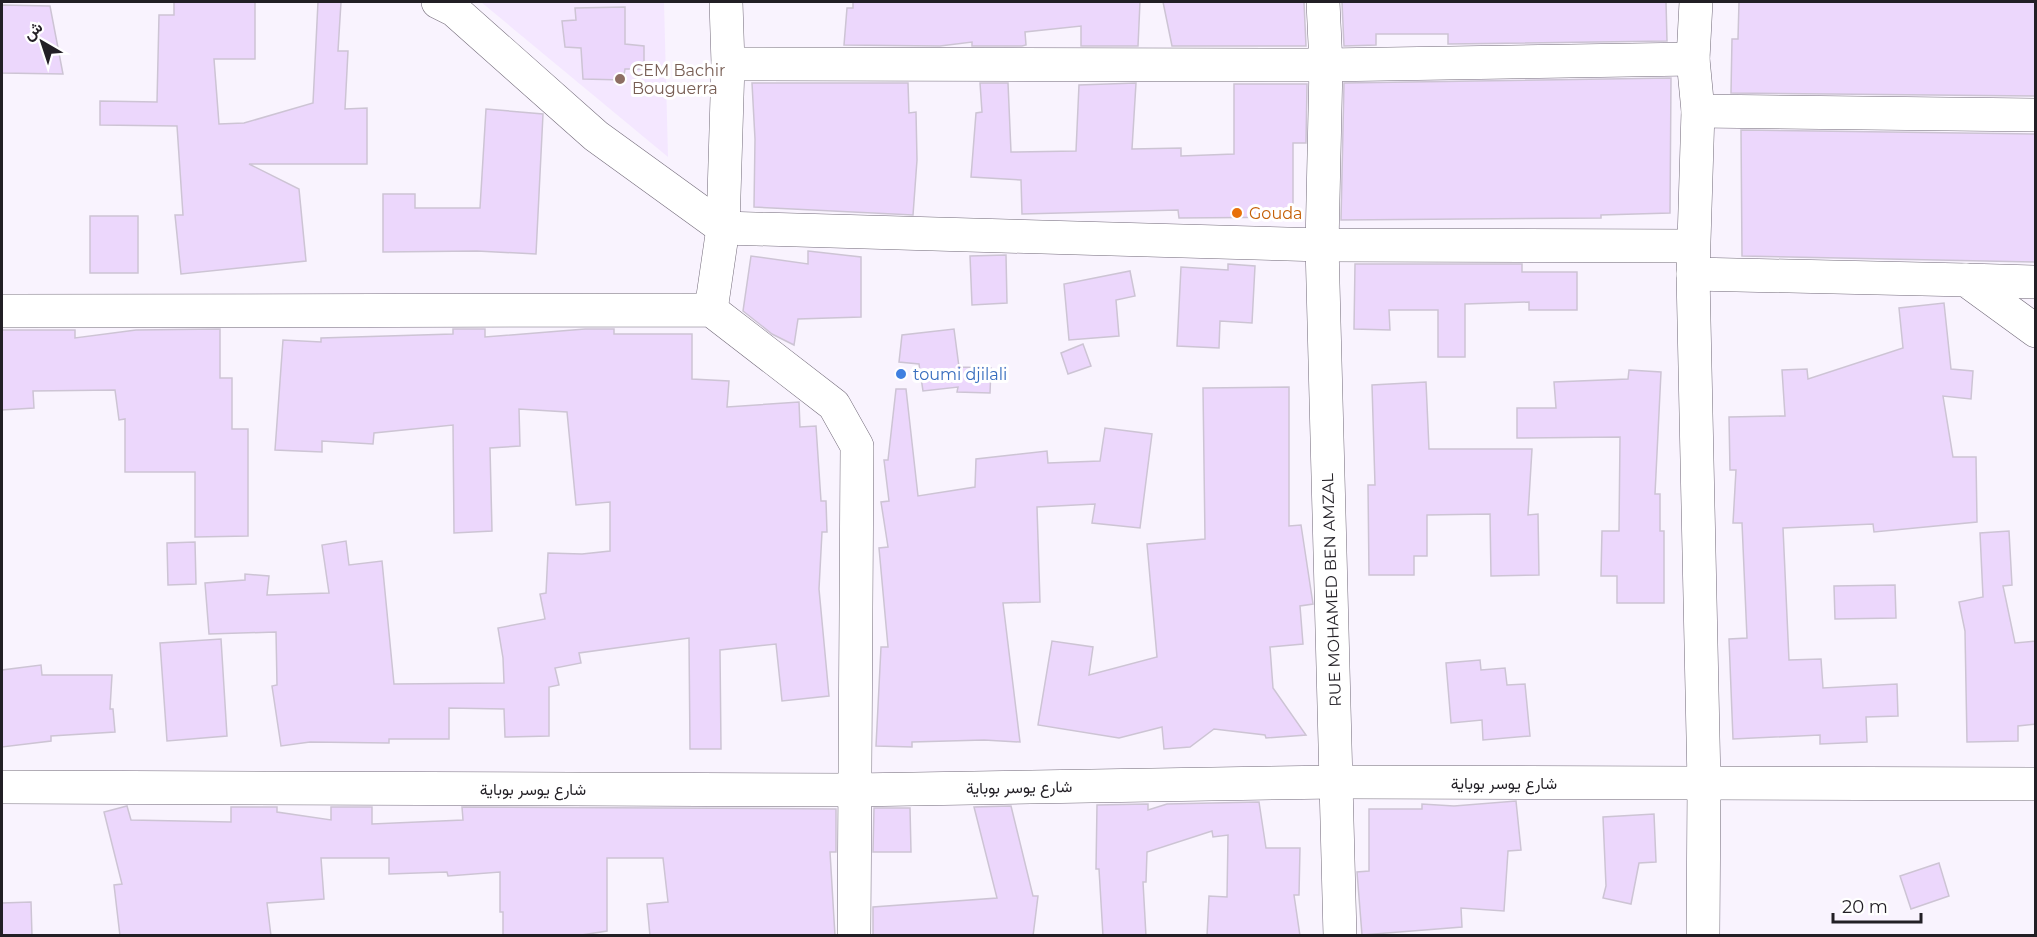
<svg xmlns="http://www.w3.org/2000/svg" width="2037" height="937" viewBox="0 0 2037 937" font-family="Montserrat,Vazirmatn,sans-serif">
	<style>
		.built { fill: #f4e7ff }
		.building { fill: #ecd7fc; stroke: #cdc4d4; stroke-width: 1.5 }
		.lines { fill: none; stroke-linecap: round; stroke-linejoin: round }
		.street-casing { stroke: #726a79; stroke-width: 34 }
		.street { stroke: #fff; stroke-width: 33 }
		.education-dot { fill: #8d6e63; stroke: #fff; stroke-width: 2 }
		.food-dot { fill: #e8710a; stroke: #fff; stroke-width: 2 }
		.shop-dot { fill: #3f7fe0; stroke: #fff; stroke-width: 2 }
		.labels { text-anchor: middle; stroke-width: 6; stroke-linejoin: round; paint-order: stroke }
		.education-label { font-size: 16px; fill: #785e54; stroke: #fff; text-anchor: start }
		.food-label { font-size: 16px; fill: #c56008; stroke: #fff; text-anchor: start }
		.shop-label { font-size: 16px; fill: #366cbe; stroke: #fff; text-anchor: start }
		.street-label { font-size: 16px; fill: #221f25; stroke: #fff }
	</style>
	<rect width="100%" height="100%" fill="#f9f3fe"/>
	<path class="built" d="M481,2H664L668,157Z"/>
	<g class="building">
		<path d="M174,2H255V59H214L219,124L244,123L313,103L318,2H341L338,51H348L345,109L367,108V164H249L299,189L306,261L181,274L175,215H183L177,126L100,125V101L157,102L159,15H174Z"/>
		<path d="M853,2H1140L1138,46H1081V26L1025,32L1026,45L1022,46H972V42L940,46L844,45L847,8H853Z"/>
		<path d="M1163,2H1304L1306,46H1172Z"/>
		<path d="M1342,2H1666L1667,41L1448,44V34H1376V45L1344,46Z"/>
		<path d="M1739,2H2036V96L1731,93L1732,39H1738Z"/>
		<path d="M2,5L50,6L63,74L2,73Z"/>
		<path d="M625,7V44L644,46V69H625L623,80L583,79L581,48L565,47L562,21L576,20L575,8Z"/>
		<path d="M1671,78L1670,213L1601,215V218L1341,220L1344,83Z"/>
		<path d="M752,83H908L909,113L916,112L917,160L913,215L754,207L755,139Z"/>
		<path d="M980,83H1008L1011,152L1076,151L1079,85L1136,83L1132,149L1181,148V156L1234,154V84H1307L1306,143H1293V217L1179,218L1178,210L1022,214L1021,180L971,177L976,113L982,112Z"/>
		<path d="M486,109L543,114L536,254L477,251L383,252V194H415V208H480Z"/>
		<path d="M1741,130L2036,134V262L1742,256Z"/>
		<rect x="90" y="216" width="48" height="57"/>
		<path d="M808,251L861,257V317L798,319L794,345L772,334L743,311L751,256L808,264Z"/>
		<path d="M1006,255L1007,303L972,305L970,256Z"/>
		<path d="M1228,264L1255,266L1252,323L1220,321L1219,348L1177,346L1181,267L1228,270Z"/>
		<path d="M1355,264H1522V272H1577V310H1529V302L1465,304V357H1438V310H1389L1390,330L1354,329Z"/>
		<path d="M1130,271L1135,296L1116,300L1119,336L1069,340L1064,284Z"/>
		<path d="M1944,303L1951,369L1973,371L1971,399L1943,396L1953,457H1976L1977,522L1874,532L1873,524L1783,528L1789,660L1821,659L1823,688L1897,684L1898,716L1866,717L1867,742L1820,744V735L1733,739L1729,639L1747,638L1742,523H1733L1736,470H1730L1729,417L1785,416L1782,370L1807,369L1808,379L1903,348L1899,308Z"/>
		<path d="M220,329V378H232V429H248V536L195,537V472H125V419L119,420L115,390L33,391L34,408L2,410V330H75V338L136,330Z"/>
		<path d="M453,329H485V337L585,329H614V334H692V379L729,381L727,407L799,402L800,427L816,426L821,501H826L827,532H822L819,589L829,696L782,701L776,644L720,650L721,749H690L689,638L579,653L581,663L555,668L559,685L549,687V736L505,737L504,709L449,708V739H389V743L310,742L281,746L272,686L277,685L276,632L209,634L205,583L245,580V574L269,576L267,595L329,593L322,545L346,541L349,565L382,561L394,684L504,683L503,658L498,628L545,619L540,594L546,593L548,553L582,554L610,551V502L576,505L567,412L519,409L520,446L490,448L492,531L454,533L453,425L374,433L373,444L322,441V452L275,450L283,340L321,342V338L453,334Z"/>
		<path d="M954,329L959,367L991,368L990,393L957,392L958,387L923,391L919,364L899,362L902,335Z"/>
		<path d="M1083,344L1091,366L1068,374L1061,353Z"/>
		<path d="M1629,370L1661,372L1655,494H1660V531H1664V603H1617V576H1601L1602,531H1619L1620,437L1517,438V408H1556L1554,382L1628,379Z"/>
		<path d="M1426,382L1429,449H1532L1528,515L1538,514L1539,575L1491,576L1490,514L1427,515V556H1414V575H1369L1368,485H1375L1372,385Z"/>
		<path d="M1289,387V526L1301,525L1313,604L1300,606L1303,644L1270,647L1273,688L1306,735L1266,738L1265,735L1214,729L1190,747L1164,749L1162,727L1119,738L1038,725L1052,641L1093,647L1089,675L1157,657L1147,544L1205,539L1203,388Z"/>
		<path d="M896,389H906L918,496L975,487L976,459L1047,451L1048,463L1100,461L1105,428L1152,434L1140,528L1092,523L1095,504L1037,507L1040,602L1003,603L1020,742L984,740L912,742V747L876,746L881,647H888L879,548L888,547L881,502L889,501L884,460H888Z"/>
		<path d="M2009,531L2012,585L2003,586L2015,643L2036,641V724L2018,726V741L1967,742L1965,631L1959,602L1983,597L1980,533Z"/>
		<path d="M195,542L196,584L168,585L167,543Z"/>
		<path d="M1895,585L1896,618L1835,619L1834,586Z"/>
		<path d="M221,639L227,736L167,741L160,643Z"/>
		<path d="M1480,660L1481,670L1505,668L1507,685L1525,684L1530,736L1483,740L1482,720L1451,723L1446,663Z"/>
		<path d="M41,665L42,675H112L110,709H113L115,732L51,736V741L2,747V670Z"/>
		<path d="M1516,801L1521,850L1508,851L1504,911L1461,908L1462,927L1362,935L1357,872L1369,871V809H1422V804L1454,806Z"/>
		<path d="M1259,802L1266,848H1300L1299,895H1294L1300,936H1207L1209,896L1227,897L1228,835L1213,837L1212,831L1147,852L1146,882H1143L1146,936H1103L1099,869H1096L1097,805L1148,804V810L1167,804Z"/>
		<path d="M127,806L131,820L231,822V807H277V812L331,820V807H372V824L463,820L462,807L836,809V852H830L835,936H650L647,904L668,902L663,858H607V931L575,936H503V912H500V872L448,876L447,872L389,874V858H321L324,899L267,903L271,936H120L114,885L122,884L104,812Z"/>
		<path d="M1011,806L1033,896H1038L1033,936H873V907L997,898L974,807Z"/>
		<path d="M874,808H910L911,852H873Z"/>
		<path d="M1654,814L1656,862L1639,863L1631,904L1603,898L1606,886L1603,817Z"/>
		<path d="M1939,863L1949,896L1911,909L1900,876Z"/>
		<path d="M31,902L32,936H2V903Z"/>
	</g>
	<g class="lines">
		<g class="street-casing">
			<g id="street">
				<path d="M438,2L454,10L596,136L723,228L1322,245L1693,246"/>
				<path d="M1323,2L1326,65L1322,245L1340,936"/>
				<path d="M1696,2L1693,59L1698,111L1693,274L1704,783L1703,936"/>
				<path d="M728,64L1326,65L1693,59"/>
				<path d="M1698,111L2036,115"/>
				<path d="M1693,274L1966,280L2036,331"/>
				<path d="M1966,280L2036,282"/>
				<path d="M711,310L723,228L728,64L726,2"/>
				<path d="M2,311L711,310L834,405L857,446L854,936"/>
				<path d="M2,787L854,790L1336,782L2036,784"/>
			</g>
		</g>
		<use href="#street" class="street"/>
	</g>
	<circle class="education-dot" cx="620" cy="79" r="6"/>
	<circle class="food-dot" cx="1237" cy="213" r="6"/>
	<circle class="shop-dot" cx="901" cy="374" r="6"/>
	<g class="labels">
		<g class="education-label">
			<text x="632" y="76">CEM Bachir<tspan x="632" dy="18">Bouguerra</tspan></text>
		</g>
		<g class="food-label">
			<text x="1249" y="219">Gouda</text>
		</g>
		<g class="shop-label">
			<text x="913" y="380">toumi djilali</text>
		</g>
		<g class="street-label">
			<text transform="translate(1331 590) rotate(-92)" y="6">RUE MOHAMED BEN AMZAL</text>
			<text x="1504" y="789">شارع يوسر بوباية</text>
			<text transform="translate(1019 787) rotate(-1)" y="6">شارع يوسر بوباية</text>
			<text x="533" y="795">شارع يوسر بوباية</text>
		</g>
	</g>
	<rect width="2037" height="937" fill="none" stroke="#221f25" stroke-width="6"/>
	<g transform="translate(42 42) rotate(321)" stroke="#ffffff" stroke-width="4.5" paint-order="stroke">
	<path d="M0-4.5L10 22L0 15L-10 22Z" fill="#221f25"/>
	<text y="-9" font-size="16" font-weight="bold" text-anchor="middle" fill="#221f25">ش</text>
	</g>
	<path d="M1833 913v9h88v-9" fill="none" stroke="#221f25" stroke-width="3"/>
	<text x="1842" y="913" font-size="18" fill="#221f25" stroke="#ffffff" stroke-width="4.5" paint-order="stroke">20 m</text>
</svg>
